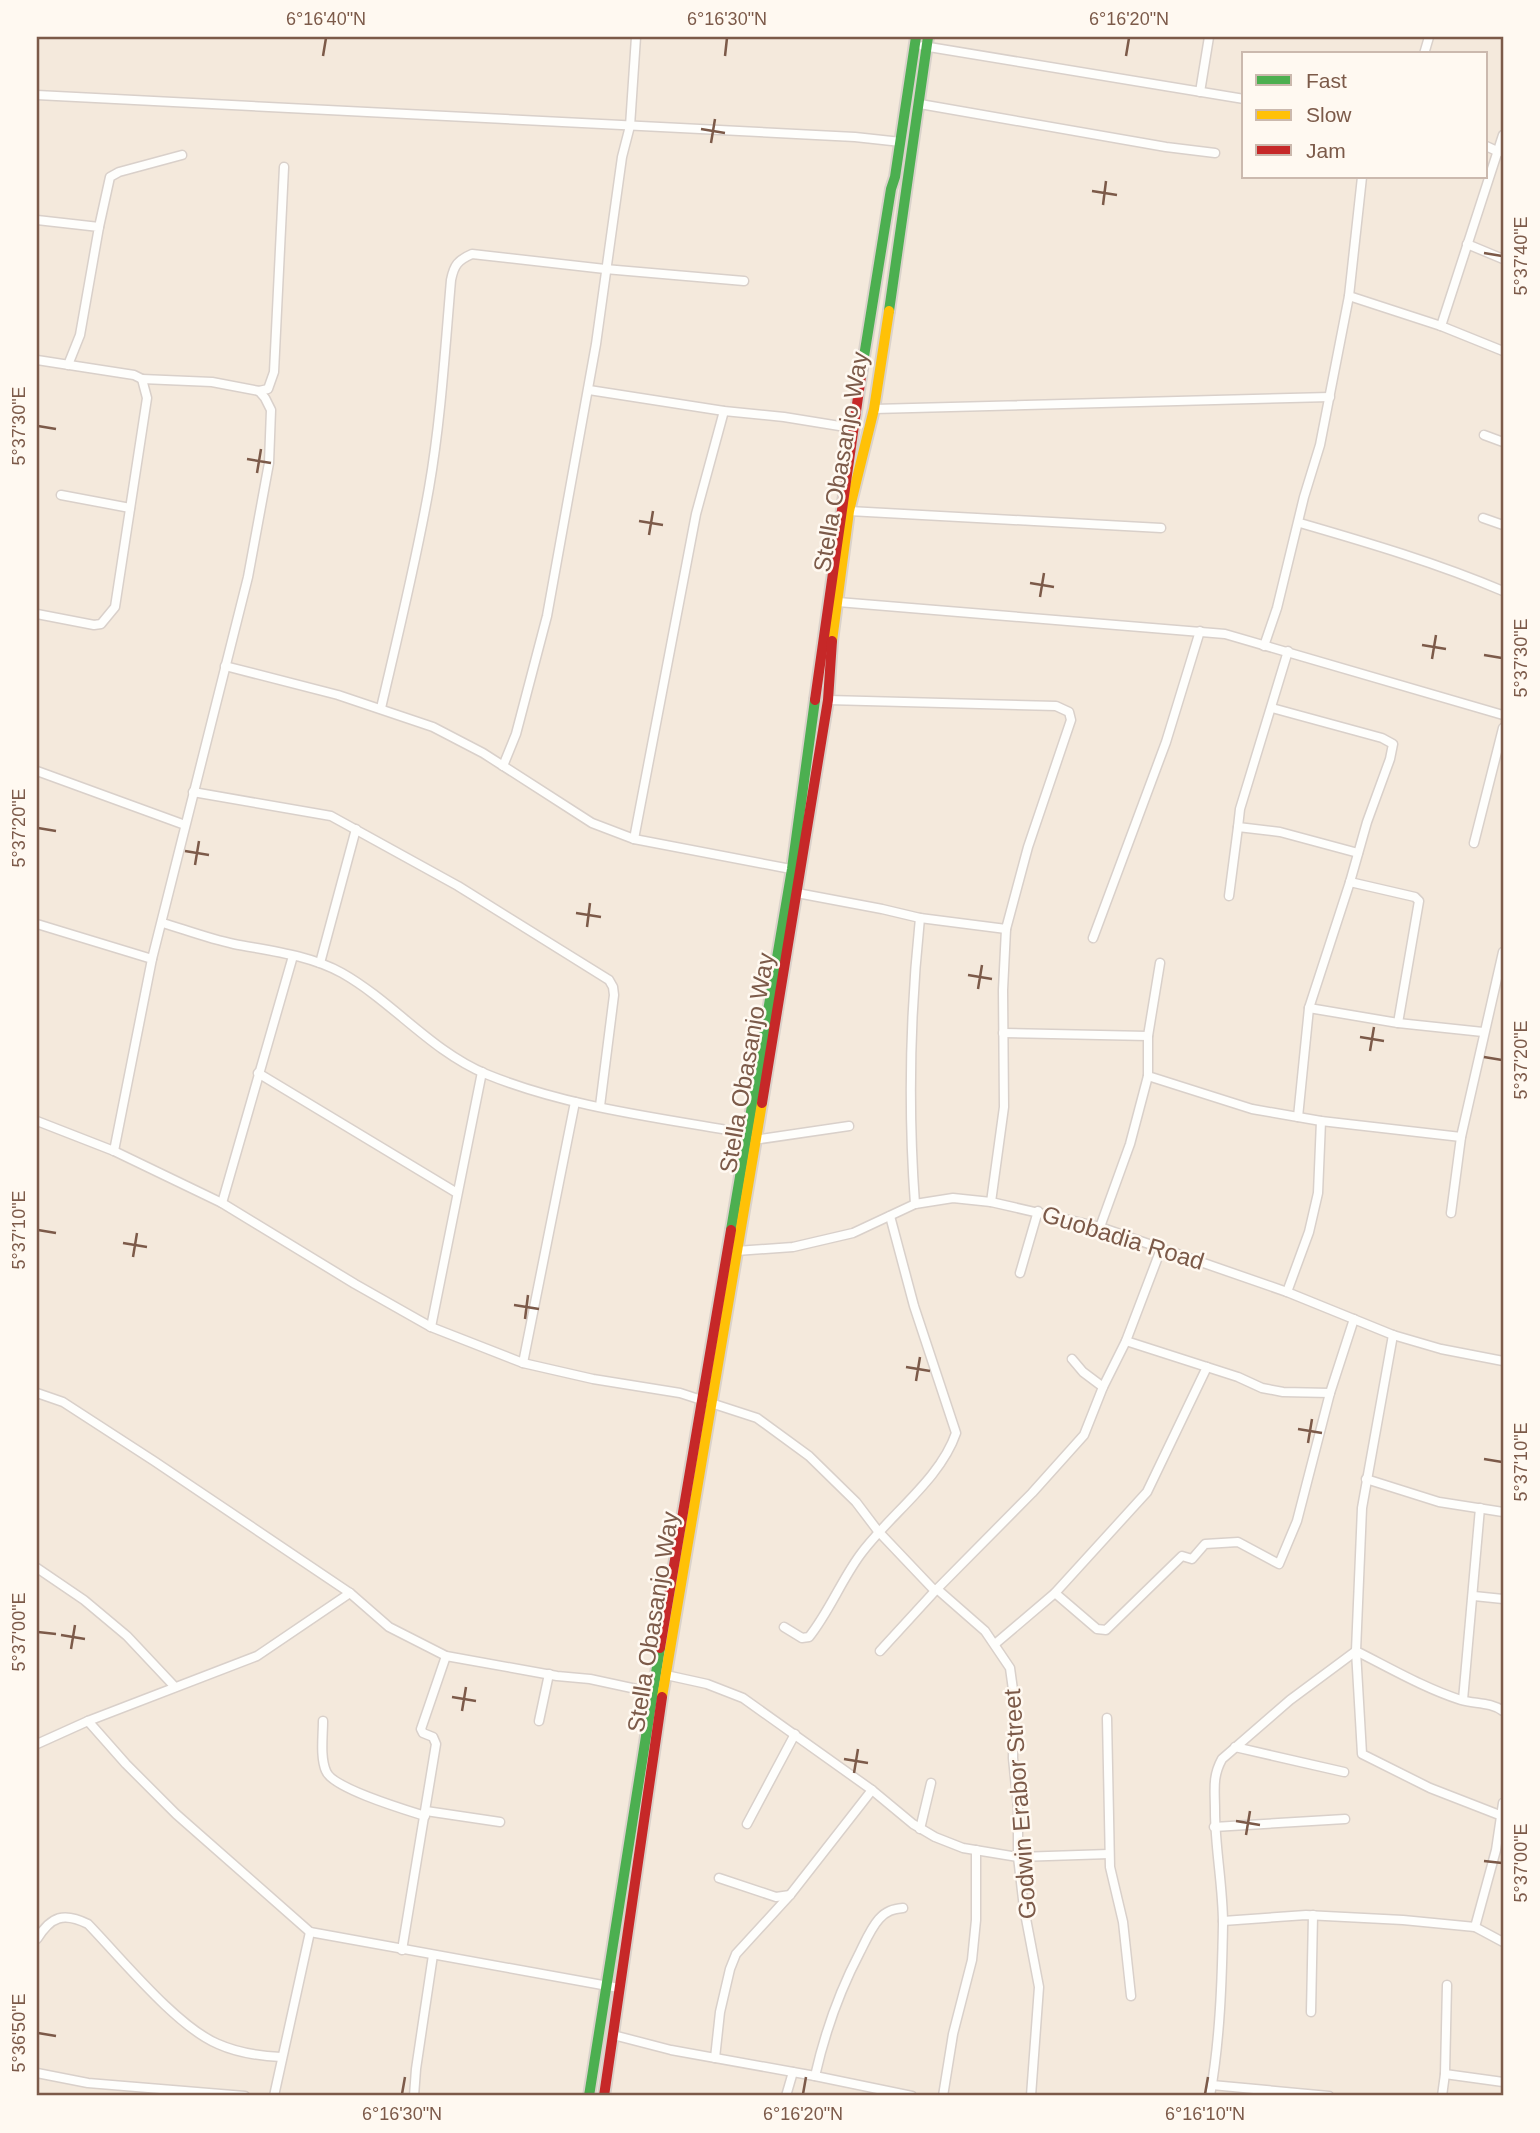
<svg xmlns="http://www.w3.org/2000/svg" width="1540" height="2133" viewBox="0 0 1540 2133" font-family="Arial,sans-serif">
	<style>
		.residential { fill: #f4e9dc; fill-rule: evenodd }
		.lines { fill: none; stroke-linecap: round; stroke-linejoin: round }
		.street-casing { stroke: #d9d0ca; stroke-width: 11 }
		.fast-casing { stroke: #dad2cb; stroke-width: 14 }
		.slow-casing { stroke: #dad2cb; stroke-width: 14 }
		.jam-casing { stroke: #dad2cb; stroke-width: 14 }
		.street { stroke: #fefefc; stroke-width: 8 }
		.fast { stroke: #4caf50; stroke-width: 10 }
		.slow { stroke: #ffc107; stroke-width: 10 }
		.jam { stroke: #c62828; stroke-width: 10 }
		.ticks { fill: none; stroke: #7c5a49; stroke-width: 2.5 }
		.labels { text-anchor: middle; stroke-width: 5; stroke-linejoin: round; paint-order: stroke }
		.street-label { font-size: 24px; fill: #7c5a49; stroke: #fff9f1 }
		.neatline { fill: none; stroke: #7c5a49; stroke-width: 2.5 }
		.ticks-label { font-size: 18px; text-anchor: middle; fill: #7c5a49 }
	</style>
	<rect width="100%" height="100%" fill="#f9f5ee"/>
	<path class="residential" d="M37,37H1503V2096H37ZM1244,54H1486V177H1244Z"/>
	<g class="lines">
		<g class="street-casing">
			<g id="street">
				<path d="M923,46L1244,99"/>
				<path d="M1424,54L1429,37"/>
				<path d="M1200,92L1209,37"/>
				<path d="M37,95L855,137L901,142"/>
				<path d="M920,104L1166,147L1215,153"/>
				<path d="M1486,146L1499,152"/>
				<path d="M37,220L99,227L80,335L68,365"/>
				<path d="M99,227L110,177L119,172L182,155"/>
				<path d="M1467,244L1503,259"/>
				<path d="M1349,296L1441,326L1503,351"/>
				<path d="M1441,326L1503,135"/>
				<path d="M37,360L134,375L142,379L147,398L115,607L101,624L94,625L37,614"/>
				<path d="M589,390L724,411L784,417L852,428"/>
				<path d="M259,391L268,389L274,372L284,167"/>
				<path d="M874,409L1330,397"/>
				<path d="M1484,435L1503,442"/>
				<path d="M61,495L130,508"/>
				<path d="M849,511L1161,528"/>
				<path d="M1483,518L1503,525"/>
				<path d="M1300,523C1369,543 1437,563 1503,591"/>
				<path d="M838,602L1225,634L1503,715"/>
				<path d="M1264,646L1277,608L1304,497L1320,445L1349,296L1362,177"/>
				<path d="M1288,651L1240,809L1238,827L1280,832L1358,853"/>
				<path d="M225,666L338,695L433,727L483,753L592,823L634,839L796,870"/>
				<path d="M381,708C398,635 416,562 429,488C441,419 445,349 451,280C454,265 458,260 472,254L605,269L744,281"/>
				<path d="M1272,708L1382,738L1393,744L1390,759L1367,822L1350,882L1309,1008L1298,1117"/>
				<path d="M503,766L516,734L547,616L596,344L622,157L630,126L636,37"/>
				<path d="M37,771L185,825"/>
				<path d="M193,792L331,816L458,886L609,980L613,987L614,995L600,1106"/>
				<path d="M634,839L696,514L724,411"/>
				<path d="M1474,843L1503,728"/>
				<path d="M1350,882L1415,897L1419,901L1398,1023"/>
				<path d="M797,893L882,909L920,918L1006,929L1028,847L1071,720L1069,712L1056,706L828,700"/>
				<path d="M1229,896L1238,827"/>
				<path d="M163,923C186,930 210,939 234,944C271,951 309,955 342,973C393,1002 431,1051 486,1074C569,1108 662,1118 750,1134"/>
				<path d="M37,924L152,959"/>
				<path d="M1093,938L1166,742L1200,631"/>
				<path d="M320,963L356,829"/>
				<path d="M1309,1008L1398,1023L1483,1032"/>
				<path d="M1003,1033L1148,1036"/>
				<path d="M258,1073L457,1193"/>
				<path d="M1148,1076L1252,1109L1321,1121L1461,1137"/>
				<path d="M37,1121L114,1151L222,1203L355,1284L431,1327L523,1363L593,1379L680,1393L757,1418L809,1456L856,1502L878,1531L935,1591L937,1589L985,1631L1010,1668L1014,1697L1013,1758L1018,1808V1857L1024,1908L1039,1987L1031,2096"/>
				<path d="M754,1140L849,1126"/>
				<path d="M114,1151L152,959L248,577L269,463L271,410L265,398L259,391L212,382L142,379"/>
				<path d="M991,1202L1004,1107L1003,990L1006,929"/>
				<path d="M222,1203L293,956"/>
				<path d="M915,1204C908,1109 910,1013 920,918"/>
				<path d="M1451,1213L1461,1137L1503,952"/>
				<path d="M1100,1227L1130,1144L1148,1076V1036L1160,963"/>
				<path d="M736,1251L793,1247L853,1233L915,1204L953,1198L991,1202L1100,1227L1287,1292L1393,1335L1441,1349L1503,1361"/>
				<path d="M1020,1273L1038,1211"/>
				<path d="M1287,1292L1309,1232L1318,1193L1321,1121"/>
				<path d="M431,1327L482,1072"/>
				<path d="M1393,1335L1362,1508L1356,1651C1390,1668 1424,1688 1461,1700C1475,1704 1491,1702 1503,1711"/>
				<path d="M1126,1341L1238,1377L1262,1388L1283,1392L1330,1393"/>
				<path d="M1072,1359L1083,1372L1103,1387"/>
				<path d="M523,1363L575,1102"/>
				<path d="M37,1393L63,1402L154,1461L350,1593L389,1627L446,1656L557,1676L590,1679L655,1693"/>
				<path d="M1366,1479L1439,1502L1503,1512"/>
				<path d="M37,1568L84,1600L127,1636L175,1687"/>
				<path d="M937,1589L1032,1493L1084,1435L1103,1387L1126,1341L1161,1249"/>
				<path d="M1055,1593L1097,1629L1106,1630L1182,1556L1192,1559L1205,1544L1238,1542L1279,1564L1297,1521L1330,1393L1354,1319"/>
				<path d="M1474,1596L1503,1599"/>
				<path d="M784,1627L802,1638L809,1637C829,1612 841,1581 860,1555C889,1515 940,1480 956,1433L914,1306L890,1216"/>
				<path d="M995,1644L1055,1593L1147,1492L1207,1367"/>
				<path d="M880,1651L935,1591"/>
				<path d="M1356,1651L1362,1754L1430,1788L1502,1816"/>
				<path d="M666,1675L707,1684L743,1698L872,1790L913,1824L935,1837L963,1848L1018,1857L1109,1854"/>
				<path d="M1463,1700L1480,1508"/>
				<path d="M1107,1718L1110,1867L1123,1922L1131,1996"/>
				<path d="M88,1721L126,1764L176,1814L310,1932L619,1988"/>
				<path d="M323,1721C323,1736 320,1757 326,1771C332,1788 406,1810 425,1816"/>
				<path d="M539,1721L549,1674"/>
				<path d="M37,1744L88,1721L257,1656L350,1593"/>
				<path d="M1235,1747L1344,1772"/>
				<path d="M426,1811L500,1822"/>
				<path d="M747,1824L795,1734"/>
				<path d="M1214,1827L1345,1819"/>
				<path d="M920,1829L931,1783"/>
				<path d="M719,1878L776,1897L790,1895"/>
				<path d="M1223,1921L1306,1915L1403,1920L1475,1927L1503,1942"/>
				<path d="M1475,1927L1496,1850L1503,1803"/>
				<path d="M37,1939C51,1916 64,1912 88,1924C121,1958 177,2027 218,2044C238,2053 260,2056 281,2057"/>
				<path d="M402,1950L436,1744L433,1737L423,1733L421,1729L446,1656"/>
				<path d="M1311,2012L1313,1915"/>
				<path d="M613,2035L671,2050L815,2076L912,2096"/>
				<path d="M715,2058L720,2012L730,1969L736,1954L790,1895L872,1790"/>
				<path d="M37,2073L88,2083L245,2096"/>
				<path d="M1445,2074L1503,2082"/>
				<path d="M815,2076C825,2032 839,1992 860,1952C865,1942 871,1928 879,1919C886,1911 893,1909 903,1908"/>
				<path d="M1212,2085L1329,2096"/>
				<path d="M274,2096L310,1932"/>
				<path d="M414,2096L416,2069L433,1955"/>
				<path d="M786,2096L793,2072"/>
				<path d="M943,2096L953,2034L972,1960L976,1920V1850"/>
				<path d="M1210,2096C1220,2040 1222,1981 1223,1924C1223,1886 1215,1848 1215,1811C1215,1790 1212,1777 1222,1759L1290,1700L1356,1651"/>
				<path d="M1442,2096L1445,2074L1447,1985"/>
			</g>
		</g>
		<g class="fast-casing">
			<g id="fast">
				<path d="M889,311L928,37"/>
				<path d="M862,369L891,189L895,177L916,37"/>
				<path d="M731,1230L792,869L815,700"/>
				<path d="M589,2096L660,1648"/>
			</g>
		</g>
		<g class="slow-casing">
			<g id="slow">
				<path d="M832,641L849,511L874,409L889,311"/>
				<path d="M662,1697L762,1103"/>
			</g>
		</g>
		<g class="jam-casing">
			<g id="jam">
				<path d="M815,700L862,369"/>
				<path d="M762,1103L828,700L832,641"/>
				<path d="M660,1648L731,1230"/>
				<path d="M604,2096L662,1697"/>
			</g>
		</g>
		<use href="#street" class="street"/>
		<use href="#fast" class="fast"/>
		<use href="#slow" class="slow"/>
		<use href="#jam" class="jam"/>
	</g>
	<path class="ticks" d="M323,56L326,38M725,56L727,38M1126,56L1129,38M701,129L725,133M711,143L715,119M1092,191L1117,195M1103,205L1106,181M1484,253L1502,256M38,426L56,429M247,459L271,463M257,473L261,449M639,521L663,525M649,535L653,511M1030,583L1054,587M1040,597L1044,573M1422,645L1446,649M1484,655L1502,658M1432,659L1436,635M38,828L56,831M185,851L209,855M195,865L199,841M576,913L601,917M587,927L590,903M968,975L992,979M978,989L982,965M1360,1037L1384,1041M1370,1051L1374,1027M1484,1057L1502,1060M38,1230L56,1233M123,1243L147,1247M133,1257L137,1233M514,1305L539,1309M525,1319L528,1295M906,1367L930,1371M916,1381L920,1357M1298,1429L1322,1433M1308,1443L1312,1419M1484,1459L1502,1462M38,1632L56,1634M61,1635L85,1639M71,1649L75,1625M452,1697L476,1701M462,1711L466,1687M844,1759L868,1763M854,1773L858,1749M1236,1821L1260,1825M1246,1835L1250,1811M1484,1861L1502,1863M38,2033L56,2036M402,2094L405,2077M803,2094L806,2077M1205,2094L1208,2077"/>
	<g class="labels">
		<g class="street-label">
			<text transform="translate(841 462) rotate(-80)" y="8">Stella Obasanjo Way</text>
			<text transform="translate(747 1063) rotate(-80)" y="8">Stella Obasanjo Way</text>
			<text transform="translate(1123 1238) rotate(17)" y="8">Guobadia Road</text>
			<text transform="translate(653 1622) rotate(-81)" y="8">Stella Obasanjo Way</text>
			<text transform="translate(1020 1804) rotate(-94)" y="8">Godwin Erabor Street</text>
		</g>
	</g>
	<rect width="1540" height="2133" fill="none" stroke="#fff9f1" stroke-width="77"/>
	<rect x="1242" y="52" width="245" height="126" fill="#fff9f1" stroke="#cbb9ae" stroke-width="2"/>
	<rect x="1256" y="75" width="35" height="10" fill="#4caf50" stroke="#cbb9ae" stroke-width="2"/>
	<text x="1306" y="88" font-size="21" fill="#7c5a49">Fast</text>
	<rect x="1256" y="110" width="35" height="10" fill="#ffc107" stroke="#cbb9ae" stroke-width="2"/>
	<text x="1306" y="122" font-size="21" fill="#7c5a49">Slow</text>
	<rect x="1256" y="145" width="35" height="10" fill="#c62828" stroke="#cbb9ae" stroke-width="2"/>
	<text x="1306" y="158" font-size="21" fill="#7c5a49">Jam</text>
	<rect x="38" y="38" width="1464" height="2056" class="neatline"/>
	<g class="ticks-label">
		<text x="326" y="25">6°16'40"N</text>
		<text x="727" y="25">6°16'30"N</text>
		<text x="1129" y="25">6°16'20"N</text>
		<text transform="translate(1521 256) rotate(-90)" y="6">5°37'40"E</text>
		<text transform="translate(19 426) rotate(-90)" y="6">5°37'30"E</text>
		<text transform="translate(1521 658) rotate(-90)" y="6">5°37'30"E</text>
		<text transform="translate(19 828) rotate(-90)" y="6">5°37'20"E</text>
		<text transform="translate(1521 1060) rotate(-90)" y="6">5°37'20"E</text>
		<text transform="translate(19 1230) rotate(-90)" y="6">5°37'10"E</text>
		<text transform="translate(1521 1462) rotate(-90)" y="6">5°37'10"E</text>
		<text transform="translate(19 1632) rotate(-90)" y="6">5°37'00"E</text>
		<text transform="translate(1521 1863) rotate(-90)" y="6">5°37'00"E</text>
		<text transform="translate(19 2033) rotate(-90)" y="6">5°36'50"E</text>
		<text x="402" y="2120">6°16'30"N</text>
		<text x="803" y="2120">6°16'20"N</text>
		<text x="1205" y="2120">6°16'10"N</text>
	</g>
</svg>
